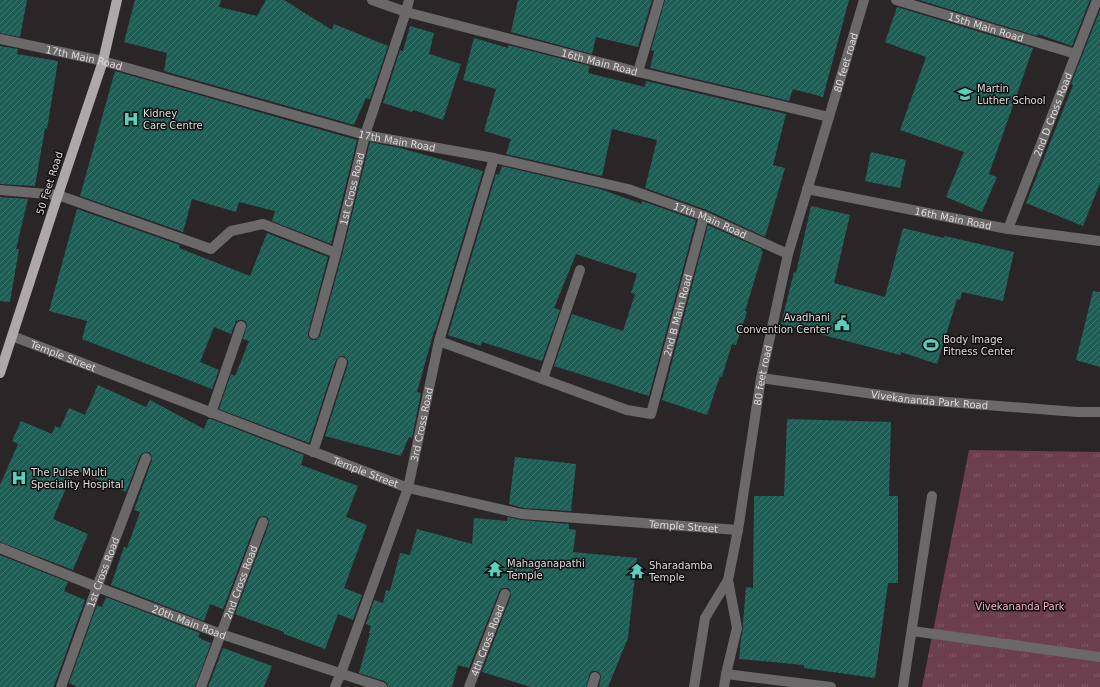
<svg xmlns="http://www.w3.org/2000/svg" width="1100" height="687" viewBox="0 0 1100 687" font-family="'DejaVu Sans',sans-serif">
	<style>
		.grass { fill: url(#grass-tufts) }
		.building { fill: url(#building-hatch) }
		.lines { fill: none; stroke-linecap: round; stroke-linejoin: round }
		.minor { stroke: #6a6868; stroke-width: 10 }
		.major { stroke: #ada8a9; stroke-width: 10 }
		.labels { text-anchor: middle; stroke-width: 3; stroke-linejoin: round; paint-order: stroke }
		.street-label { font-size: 10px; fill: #dedbdc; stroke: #111010 }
		.poi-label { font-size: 10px; fill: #dedbdc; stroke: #111010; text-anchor: start }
		.park-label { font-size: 10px; fill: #f7b3c6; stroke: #111010 }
	</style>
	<defs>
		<pattern id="grass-tufts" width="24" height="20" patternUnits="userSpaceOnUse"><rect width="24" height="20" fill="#6d3e4d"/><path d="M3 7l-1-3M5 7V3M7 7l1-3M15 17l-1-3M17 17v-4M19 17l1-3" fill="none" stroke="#815966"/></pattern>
		<pattern id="building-hatch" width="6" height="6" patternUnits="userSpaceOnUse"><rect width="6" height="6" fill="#1f5e54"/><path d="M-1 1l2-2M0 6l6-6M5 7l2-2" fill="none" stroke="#3f746c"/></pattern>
	</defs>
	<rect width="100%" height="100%" fill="#2a2627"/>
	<path class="grass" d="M969,450L1100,452V687H922Z"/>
	<g class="building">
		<path d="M0,0H27L20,37L0,33Z"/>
		<path d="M135,0H221L219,7L257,16L266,0H284L332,30L334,24L388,46L370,99L366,98L354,125L164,71L167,53L124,42Z"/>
		<path d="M518,0H652L638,47L596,37L592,54L511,32Z"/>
		<path d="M665,0H849L823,97L793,89L789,101L650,68L654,51L651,50Z"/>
		<path d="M919,0H1090L1072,46L1038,34L1037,36Z"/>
		<path d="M897,7L1033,48L989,174L997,177L982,212L946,197L964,152L900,130L926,57L885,42Z"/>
		<path d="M1100,10V183L1083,226L1026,203L1073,85L1071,84Z"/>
		<path d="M410,26L434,33L429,54L461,64L443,120L413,110L412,112L383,103L400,50L403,51Z"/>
		<path d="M474,38L508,48V45L590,66L588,73L645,87L646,81L786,114L773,165L785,168L765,237L707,210L645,188L657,140L612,129L602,176L506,154L511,139L484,131L496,89L463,80Z"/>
		<path d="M0,46L18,49L17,54L58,61L47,129L45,128L35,186L0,184Z"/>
		<path d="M115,71L357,140L331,244L272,221L275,211L239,202L236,212L192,199L183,232L80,196Z"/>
		<path d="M370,142L400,148L483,171L435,331H434L417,392L421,393L412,438L409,437L401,456L325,436L348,364V360L344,356H340L336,360L309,443L219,409L231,374L235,376L249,341L243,339L247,325L246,322L243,320H239L236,321L231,334L214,327L200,362L219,370L212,389L82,339L87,321L49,311L77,209L180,245L179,248L250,276L267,233L328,257L308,333V336L310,339L313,340H316L320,336L342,255Z"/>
		<path d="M871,152L906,160L900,188L865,181Z"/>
		<path d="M502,166L600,189L642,204V201L696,220L649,396L554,366L572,314L623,331L635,294L631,293L637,274L576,254L554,308L560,310L542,361L482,342L481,346L448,335L496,174L499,175Z"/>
		<path d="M0,197L28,199L16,249H19L10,302L0,301Z"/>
		<path d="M811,206L850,215L834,283L885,297L903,228L944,238L945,236L1014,252L1003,301L962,292L960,300L957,299L937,364L901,352L900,355L781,324L794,272L796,273Z"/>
		<path d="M708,225L762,249L761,251L763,252L745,311L747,312L736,345L732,344L722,377L720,376L707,415L662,400Z"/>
		<path d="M1093,291L1100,292V367L1076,360Z"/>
		<path d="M98,385L146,407L150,400L204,429L208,419H211L304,455L301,465L358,486L346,517L367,525L344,588L362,595L353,620L338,614L325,649L284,634V632L235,614L269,524L268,518L265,516L259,517L257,520L223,609L210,604L204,621L111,585L124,547L127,548L140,512L134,510L152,460L151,454L148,452L142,453L140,456L126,492L74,469L53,519L88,534L73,570L0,542V485L18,444L12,441L21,421L52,434L55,426L60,428L69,408L85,415Z"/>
		<path d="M787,419L891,422L889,496H898V583H888L875,678L804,668V665L739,659L741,639L743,629V623L746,587L753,588L754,496H784Z"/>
		<path d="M515,457L576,464L571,511L523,508L509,504Z"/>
		<path d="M508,517L521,520L569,524V529L576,530L573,552L637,558L628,638L608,687H599L601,676L599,672L596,671H593L590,673L586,687H531L482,672L511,596L510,590L508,588H504L501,589L499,592L469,668L458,665L452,687H388L387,683L384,681L359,673L370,633H369L371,626L366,624L374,600L383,603L386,590L390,591L400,553L410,555L417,529L472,544L474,518L507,521Z"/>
		<path d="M0,555L68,582L64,591L85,600L57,678L53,687H0Z"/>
		<path d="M106,597L200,633L198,637L202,639H201L211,643L195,687H77L69,683L97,605L102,607Z"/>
		<path d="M223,648L272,666L264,687H208Z"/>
	</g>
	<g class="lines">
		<g class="minor">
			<path id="s1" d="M372,0L406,12L638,72L829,117"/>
			<path id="s2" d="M896,0L1076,54"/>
			<path id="s3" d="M0,39L103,61L365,135L494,158L628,189L704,216L788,254"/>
			<path d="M638,72L659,0"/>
			<path id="s4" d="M807,189L1008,229L1100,241"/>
			<path d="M0,190L58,195L211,249L231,231L263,224L336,253"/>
			<path id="s5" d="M1008,229L1097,0"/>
			<path id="s6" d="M314,334L336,253L365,135L406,12L409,0"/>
			<path id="s7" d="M12,336L408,488L522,514L738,530"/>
			<path id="s8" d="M439,341L627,410L651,414L704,216"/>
			<path id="s9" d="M761,378L909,399L1077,412H1100"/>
			<path d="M543,379L580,270"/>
			<path d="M211,413L241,326"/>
			<path d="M313,452L342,362"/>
			<path id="s10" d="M0,548L97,587L221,634L382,687"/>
			<path d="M912,631L1100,657"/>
			<path d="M726,674L831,687"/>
			<path id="s11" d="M61,687L97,587L146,458"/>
			<path id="s12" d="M201,687L263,522"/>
			<path id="s13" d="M335,687L341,673L408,488L439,341L494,158"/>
			<path id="s14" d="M469,687L505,594"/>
			<path d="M592,687L595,677"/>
			<path d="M694,687L705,618L728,580"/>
			<path id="s15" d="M724,687L726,674L737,628L728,580L738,530L761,378L788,254L864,0"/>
			<path d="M903,687L932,496"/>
		</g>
		<path class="major" d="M0,373L58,195L103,61L117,0"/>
	</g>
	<defs>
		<g id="school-bare" transform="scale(1.2)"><path d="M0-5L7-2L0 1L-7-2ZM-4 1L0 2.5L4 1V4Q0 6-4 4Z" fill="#5bcebc" stroke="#111010" stroke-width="2.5" paint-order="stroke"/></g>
		<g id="hospital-bare" transform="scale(1.2)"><path d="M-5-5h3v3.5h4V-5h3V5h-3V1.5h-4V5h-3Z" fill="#5bcebc" stroke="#111010" stroke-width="2.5" paint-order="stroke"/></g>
		<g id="civic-bare" transform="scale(1.2)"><path d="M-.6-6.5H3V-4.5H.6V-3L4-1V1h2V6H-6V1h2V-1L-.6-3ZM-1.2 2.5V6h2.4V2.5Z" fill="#5bcebc" stroke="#111010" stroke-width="2.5" paint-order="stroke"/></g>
		<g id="stadium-bare" transform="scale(1.2)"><path d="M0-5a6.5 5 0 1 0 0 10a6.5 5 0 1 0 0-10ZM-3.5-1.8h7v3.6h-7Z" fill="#5bcebc" stroke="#111010" stroke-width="2.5" paint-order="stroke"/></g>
		<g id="temple-bare" transform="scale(1.2)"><path d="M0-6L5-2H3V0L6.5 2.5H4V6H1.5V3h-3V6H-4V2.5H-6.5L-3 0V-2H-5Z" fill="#5bcebc" stroke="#111010" stroke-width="2.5" paint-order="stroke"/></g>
	</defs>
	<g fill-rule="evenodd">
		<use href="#school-bare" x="965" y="94"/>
		<use href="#hospital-bare" x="131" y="119"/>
		<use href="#civic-bare" x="842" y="323"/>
		<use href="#stadium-bare" x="931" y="345"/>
		<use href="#hospital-bare" x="19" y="478"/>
		<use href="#temple-bare" x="495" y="569"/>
		<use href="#temple-bare" x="637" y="571"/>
	</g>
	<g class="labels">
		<g class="street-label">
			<text dy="4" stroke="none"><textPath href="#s2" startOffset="94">15th Main Road</textPath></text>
			<text dy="4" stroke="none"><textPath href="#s3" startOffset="86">17th Main Road</textPath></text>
			<text dy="4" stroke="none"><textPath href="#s1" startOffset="236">16th Main Road</textPath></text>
			<text dy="4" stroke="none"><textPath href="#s15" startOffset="641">80 feet road</textPath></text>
			<text dy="4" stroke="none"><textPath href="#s5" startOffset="123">2nd D Cross Road</textPath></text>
			<text dy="4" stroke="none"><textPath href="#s3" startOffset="410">17th Main Road</textPath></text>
			<text transform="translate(49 183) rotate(-72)" y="4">50 Feet Road</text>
			<text dy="4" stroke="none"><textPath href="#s6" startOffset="150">1st Cross Road</textPath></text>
			<text dy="4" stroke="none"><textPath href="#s4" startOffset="149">16th Main Road</textPath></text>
			<text dy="4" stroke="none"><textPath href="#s3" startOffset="734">17th Main Road</textPath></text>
			<text dy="4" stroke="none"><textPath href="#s8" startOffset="327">2nd B Main Road</textPath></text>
			<text dy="4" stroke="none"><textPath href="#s7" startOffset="55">Temple Street</textPath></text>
			<text dy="4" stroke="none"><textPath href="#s15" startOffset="317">80 feet road</textPath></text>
			<text dy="4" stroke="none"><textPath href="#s9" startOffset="170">Vivekananda Park Road</textPath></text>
			<text dy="4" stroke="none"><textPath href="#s13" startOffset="277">3rd Cross Road</textPath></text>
			<text dy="4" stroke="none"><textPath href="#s7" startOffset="379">Temple Street</textPath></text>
			<text dy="4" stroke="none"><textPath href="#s7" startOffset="703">Temple Street</textPath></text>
			<text dy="4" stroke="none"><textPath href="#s11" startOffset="122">1st Cross Road</textPath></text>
			<text dy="4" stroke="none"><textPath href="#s12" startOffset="112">2nd Cross Road</textPath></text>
			<text dy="4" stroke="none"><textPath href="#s10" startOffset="203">20th Main Road</textPath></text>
			<text dy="4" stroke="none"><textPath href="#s14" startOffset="50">4th Cross Road</textPath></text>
		</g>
		<g class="poi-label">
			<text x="977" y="92">Martin<tspan x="977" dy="12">Luther School</tspan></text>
			<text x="143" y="117">Kidney<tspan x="143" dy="12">Care Centre</tspan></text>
			<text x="830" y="321" text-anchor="end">Avadhani<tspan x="830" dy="12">Convention Center</tspan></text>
			<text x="943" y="343">Body Image<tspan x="943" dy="12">Fitness Center</tspan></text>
			<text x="31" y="476">The Pulse Multi<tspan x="31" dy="12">Speciality Hospital</tspan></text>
			<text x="507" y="567">Mahaganapathi<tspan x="507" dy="12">Temple</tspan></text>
			<text x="649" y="569">Sharadamba<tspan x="649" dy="12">Temple</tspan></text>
		</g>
		<g class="park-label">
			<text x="1020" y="610">Vivekananda Park</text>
		</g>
	</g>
</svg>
